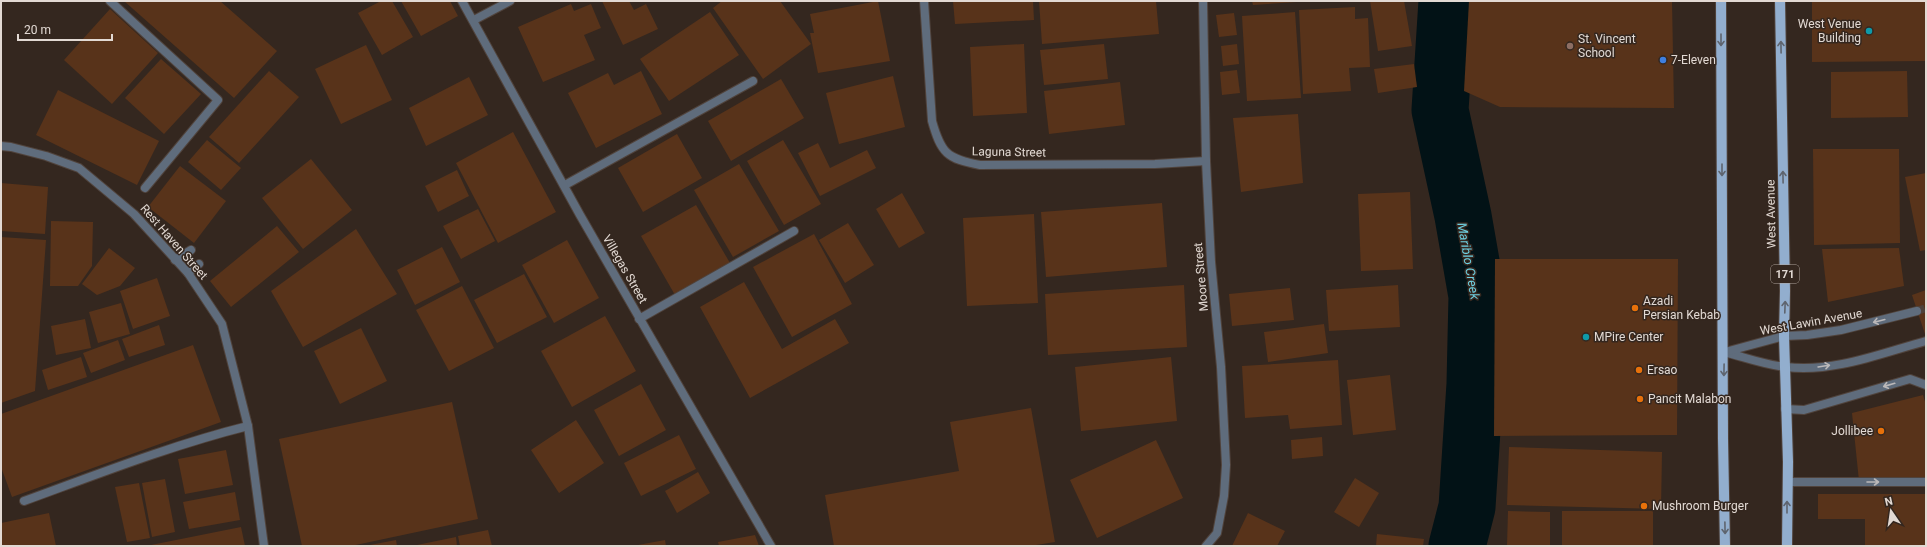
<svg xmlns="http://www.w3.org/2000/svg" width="1927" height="547" viewBox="0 0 1927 547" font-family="Roboto,sans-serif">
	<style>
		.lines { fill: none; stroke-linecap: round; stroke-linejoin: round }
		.river { stroke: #021216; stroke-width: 57 }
		.building { fill: #58331a }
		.minor-tunnel { stroke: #4e423a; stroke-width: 8; stroke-dasharray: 8 4; stroke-linecap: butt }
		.service-casing { stroke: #50433c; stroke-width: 10 }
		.minor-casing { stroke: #50433c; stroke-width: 10 }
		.tertiary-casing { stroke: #50433c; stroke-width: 10 }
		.primary-casing { stroke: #50433c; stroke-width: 12 }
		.service { stroke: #5f6c7c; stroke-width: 8 }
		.minor { stroke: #5f6c7c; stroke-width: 8 }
		.tertiary { stroke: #5f6c7c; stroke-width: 8 }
		.primary { stroke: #92aece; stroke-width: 10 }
		.oneway { stroke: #5e646e }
		.oneway2 { stroke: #bbb8b9 }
		.culture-dot { fill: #0f9aa8; stroke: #34271f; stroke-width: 1.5 }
		.education-dot { fill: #8d6e63; stroke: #34271f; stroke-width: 1.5 }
		.shop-dot { fill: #3f7fe0; stroke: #34271f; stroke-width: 1.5 }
		.food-dot { fill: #e8710a; stroke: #34271f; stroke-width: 1.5 }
		.labels { text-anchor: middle; stroke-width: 3; stroke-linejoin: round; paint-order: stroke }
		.shield { fill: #34271f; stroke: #aea49d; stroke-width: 1 }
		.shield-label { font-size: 11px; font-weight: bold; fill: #e2d9d3 }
		.poi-label { font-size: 12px; fill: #e2d9d3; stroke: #34271f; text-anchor: start }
		.street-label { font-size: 12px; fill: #e2d9d3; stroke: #34271f }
		.water-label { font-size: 13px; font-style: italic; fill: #6ed0e1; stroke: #34271f }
	</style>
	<rect width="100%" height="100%" fill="#34271f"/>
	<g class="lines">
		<path class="river" d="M1447,1L1440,110L1463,216L1477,296L1475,384L1467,507L1457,546"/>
	</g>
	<g class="building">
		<path d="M124,1H220L277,51L234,98Z"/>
		<path d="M381,1H392L413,37L382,55L358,13Z"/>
		<path d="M401,1H450L458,16L421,36Z"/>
		<path d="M602,1H629L634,10L646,4L658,29L623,45Z"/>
		<path d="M722,1H780L811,44L763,79L713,8Z"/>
		<path d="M878,1L890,61L818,73L810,33H814L810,14Z"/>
		<path d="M953,1H1033L1034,20L955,24Z"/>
		<path d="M1039,1H1156L1159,34L1042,44Z"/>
		<path d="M1252,1H1297V2L1253,5Z"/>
		<path d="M1370,1H1404L1412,46L1378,51Z"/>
		<path d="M1469,1H1672L1674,108L1500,107L1464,91Z"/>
		<path d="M1812,1H1926V61L1812,62Z"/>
		<path d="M571,4L574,11L591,4L601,28L584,35L595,60L543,82L518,27Z"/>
		<path d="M1355,7V19L1368,18L1370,67L1349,68L1351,91L1303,94L1299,10Z"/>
		<path d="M110,9L158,53L112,104L64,60Z"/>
		<path d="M710,12L739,55L669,101L640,59Z"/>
		<path d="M1295,12L1301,98L1247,101L1242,16Z"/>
		<path d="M1234,13L1237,35L1219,37L1216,15Z"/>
		<path d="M1024,44L1027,113L973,116L970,47Z"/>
		<path d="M1104,44L1108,79L1044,85L1040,50Z"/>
		<path d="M1237,44L1239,64L1223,66L1221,46Z"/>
		<path d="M366,45L392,100L341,124L315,69Z"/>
		<path d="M161,59L201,94L164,134L125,98Z"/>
		<path d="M1414,64L1417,87L1378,93L1374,69Z"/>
		<path d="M1237,70L1240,93L1222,95L1220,72Z"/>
		<path d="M269,71L299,97L239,163L209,137Z"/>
		<path d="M641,71L662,114L596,148L568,93L608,73L614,85Z"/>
		<path d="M1907,71L1908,117L1831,118V72Z"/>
		<path d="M893,76L905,127L839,144L826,93Z"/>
		<path d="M469,77L488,115L426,146L409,108Z"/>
		<path d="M781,79L804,118L731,161L708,121Z"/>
		<path d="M1120,82L1125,125L1049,134L1044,91Z"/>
		<path d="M58,90L159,141L137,185L36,135Z"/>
		<path d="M1298,114L1303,183L1241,192L1233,118Z"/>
		<path d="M513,132L556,212L498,243L456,163Z"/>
		<path d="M677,134L702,178L643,212L618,168Z"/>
		<path d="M207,140L241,168L221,190L188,162Z"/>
		<path d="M783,140L821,204L784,225L747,161Z"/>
		<path d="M818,143L830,168L867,150L876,168L820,196L798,153Z"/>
		<path d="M1813,149H1899L1900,243L1814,245Z"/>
		<path d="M311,159L352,210L303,249L262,198Z"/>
		<path d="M739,164L779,231L733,257L694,190Z"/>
		<path d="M180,166L226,201L194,243L148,207Z"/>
		<path d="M457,170L469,196L438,212L425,186Z"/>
		<path d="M1926,173V250L1920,251L1905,177Z"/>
		<path d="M1,183L48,187L45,234L1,231Z"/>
		<path d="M1410,192L1413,269L1361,271L1358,194Z"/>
		<path d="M902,193L925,233L899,248L876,209Z"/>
		<path d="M1162,203L1167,267L1046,277L1041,212Z"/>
		<path d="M696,205L730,263L675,295L641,236Z"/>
		<path d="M478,209L495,241L461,259L443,226Z"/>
		<path d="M1034,214L1038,303L967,306L963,218Z"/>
		<path d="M51,221L93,222L92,266L78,286H50Z"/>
		<path d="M848,223L874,265L845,283L819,240Z"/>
		<path d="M277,226L299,252L231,307L210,281Z"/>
		<path d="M356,229L397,294L303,347L271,291Z"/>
		<path d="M814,234L852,304L792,337L753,267Z"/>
		<path d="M1,237L46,240L35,391L1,403Z"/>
		<path d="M567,240L599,298L554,323L522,265Z"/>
		<path d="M442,247L460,282L415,305L397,270Z"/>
		<path d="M109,248L135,268L120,286L97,295L82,284Z"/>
		<path d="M1899,248L1904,286L1828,302L1822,249Z"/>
		<path d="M1495,259H1678L1677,435L1494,436Z"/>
		<path d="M524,274L547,317L497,343L474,300Z"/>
		<path d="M157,278L170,316L133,329L120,291Z"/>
		<path d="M744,282L782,349L835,319L849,343L750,398L700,307Z"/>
		<path d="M1184,285L1187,347L1048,355L1045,294Z"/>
		<path d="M1398,285L1400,327L1329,331L1326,290Z"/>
		<path d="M462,286L494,348L449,371L416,310Z"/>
		<path d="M1290,288L1294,320L1232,326L1229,294Z"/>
		<path d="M1926,290V337L1912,295Z"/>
		<path d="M121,303L130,334L98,343L89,312Z"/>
		<path d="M605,316L636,371L572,407L541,351Z"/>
		<path d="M85,319L91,348L56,355L51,326Z"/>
		<path d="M1324,324L1328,353L1268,362L1264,332Z"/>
		<path d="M159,325L165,345L129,357L122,339Z"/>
		<path d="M361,328L387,381L340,404L314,351Z"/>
		<path d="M118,340L125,360L91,373L83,353Z"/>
		<path d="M193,345L221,422L12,497L1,467V414Z"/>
		<path d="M81,357L87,377L48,390L42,370Z"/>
		<path d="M1171,357L1177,421L1081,431L1075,367Z"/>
		<path d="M1338,360L1342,425L1290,429L1288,415L1245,418L1242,366Z"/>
		<path d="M1390,375L1396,430L1353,435L1347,380Z"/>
		<path d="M641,384L666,430L619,456L594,410Z"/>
		<path d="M1923,395L1926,405V478L1859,481L1852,413Z"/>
		<path d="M452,402L478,519L351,546H302L279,439Z"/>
		<path d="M1031,408L1055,542L1030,546H834L825,495L959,471L950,422Z"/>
		<path d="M576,420L604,463L559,493L531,450Z"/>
		<path d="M679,435L696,469L641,496L624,463Z"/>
		<path d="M1322,437L1323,456L1292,459L1291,440Z"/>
		<path d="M1156,440L1183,498L1097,538L1070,480Z"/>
		<path d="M1509,447L1662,452L1661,509L1507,505Z"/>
		<path d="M226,450L233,485L185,494L178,459Z"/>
		<path d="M698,472L710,493L677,513L665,491Z"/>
		<path d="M1355,478L1379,493L1359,527L1334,512Z"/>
		<path d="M165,479L175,532L152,537L142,483Z"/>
		<path d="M139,483L150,538L127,542L115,487Z"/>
		<path d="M235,492L240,520L189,529L183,502Z"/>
		<path d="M1818,494H1926V546H1865V519H1818Z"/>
		<path d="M1508,511L1550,512V546H1507Z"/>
		<rect x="1562" y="511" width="91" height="35"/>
		<path d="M49,513L56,546H1V523Z"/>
		<path d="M1248,513L1285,531L1277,546H1232Z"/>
		<path d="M241,527L245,546H151V545Z"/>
		<path d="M488,530L492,546H460L458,536Z"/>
		<path d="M1377,534L1424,539L1423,546H1376Z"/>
		<path d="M755,535L759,546H719L718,542Z"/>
		<path d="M456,537L457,546H417V545Z"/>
		<path d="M396,540L397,546H370V545Z"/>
		<path d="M665,540L666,546H638V545Z"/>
	</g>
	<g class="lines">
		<path class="minor-tunnel" d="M1917,311L1926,308"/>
		<g class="service-casing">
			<g id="service">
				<path d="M110,1L218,100L145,188"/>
				<path d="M474,20L510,1"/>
				<path d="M565,185L753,81"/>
				<path d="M175,260L191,250"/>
				<path d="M188,273L199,264"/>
				<path d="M639,319L794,231"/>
				<path d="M1785,409L1804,410L1910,379L1926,385"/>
				<path d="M1787,482H1926"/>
				<path d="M24,501C98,474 172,445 248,426"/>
			</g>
		</g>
		<g class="minor-casing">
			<g id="minor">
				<path d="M924,1L932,121C941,153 947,159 980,165L1155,164L1206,161"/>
				<path d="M1203,1L1206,161L1211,262L1221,367L1226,465L1224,496L1217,533L1206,546"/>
				<path d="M1,146L11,147L46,156L79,168L134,214L188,273L222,324L248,426L264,546"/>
				<path d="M1724,352C1744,357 1765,365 1786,367C1833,373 1882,353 1926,341"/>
				<path d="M1725,352L1784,336L1807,335L1841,330L1917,311"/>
			</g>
		</g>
		<g class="tertiary-casing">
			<path id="tertiary" d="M462,1L580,215L771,546"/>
		</g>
		<g class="primary-casing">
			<g id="primary">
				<path d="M1721,1L1723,439L1725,546"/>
				<path d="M1780,1L1785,291L1784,336L1788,462L1787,546"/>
			</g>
		</g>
		<use href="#service" class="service"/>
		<use href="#minor" class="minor"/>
		<use href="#tertiary" class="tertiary"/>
		<use href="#primary" class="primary"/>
	</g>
	<defs><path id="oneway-shaft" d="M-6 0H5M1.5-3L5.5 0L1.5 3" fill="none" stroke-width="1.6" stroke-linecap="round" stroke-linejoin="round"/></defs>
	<g class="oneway">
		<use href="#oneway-shaft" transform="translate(1721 40) rotate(90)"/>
		<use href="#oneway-shaft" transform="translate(1781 47) rotate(-91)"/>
		<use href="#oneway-shaft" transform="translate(1722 170) rotate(90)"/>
		<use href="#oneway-shaft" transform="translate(1783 177) rotate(-91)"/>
		<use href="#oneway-shaft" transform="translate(1785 307) rotate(-88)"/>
		<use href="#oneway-shaft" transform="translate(1724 370) rotate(91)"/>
		<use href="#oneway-shaft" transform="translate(1787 507) rotate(-90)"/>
		<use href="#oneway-shaft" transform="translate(1725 528) rotate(89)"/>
	</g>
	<g class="oneway2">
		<use href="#oneway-shaft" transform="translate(1879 321) rotate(166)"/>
		<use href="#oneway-shaft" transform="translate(1824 366) rotate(-9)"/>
		<use href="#oneway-shaft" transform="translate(1889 385) rotate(164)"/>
		<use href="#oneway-shaft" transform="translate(1873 482)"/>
	</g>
	<g class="culture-dot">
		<circle cx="1869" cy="31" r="4"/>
		<circle cx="1586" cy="337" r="4"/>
	</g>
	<circle class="education-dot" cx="1570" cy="46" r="4"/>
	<circle class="shop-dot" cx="1663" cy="60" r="4"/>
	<g class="food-dot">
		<circle cx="1635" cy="308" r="4"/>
		<circle cx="1639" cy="370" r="4"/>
		<circle cx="1640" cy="399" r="4"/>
		<circle cx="1881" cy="431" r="4"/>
		<circle cx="1644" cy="506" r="4"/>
	</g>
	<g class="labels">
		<rect class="shield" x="1771" y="265" width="28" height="18" rx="3"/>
		<g class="shield-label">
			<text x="1785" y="278">171</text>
		</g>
		<g class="poi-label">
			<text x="1861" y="28" text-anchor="end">West Venue<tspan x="1861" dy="14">Building</tspan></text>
			<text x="1578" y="43">St. Vincent<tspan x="1578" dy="14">School</tspan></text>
			<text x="1671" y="64">7-Eleven</text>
			<text x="1643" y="305">Azadi<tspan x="1643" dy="14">Persian Kebab</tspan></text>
			<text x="1594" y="341">MPire Center</text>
			<text x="1647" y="374">Ersao</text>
			<text x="1648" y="403">Pancit Malabon</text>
			<text x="1873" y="435" text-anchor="end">Jollibee</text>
			<text x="1652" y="510">Mushroom Burger</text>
		</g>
		<g class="street-label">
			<text transform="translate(1009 152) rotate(1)" y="4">Laguna Street</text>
			<text transform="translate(1771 214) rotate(-91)" y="4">West Avenue</text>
			<text transform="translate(174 242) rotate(49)" y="4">Rest Haven Street</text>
			<text transform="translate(625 269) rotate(60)" y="4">Villegas Street</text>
			<text transform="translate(1201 277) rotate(-95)" y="4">Moore Street</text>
			<text transform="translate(1811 322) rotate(-10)" y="4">West Lawin Avenue</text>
		</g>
		<g class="water-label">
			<text transform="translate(1469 261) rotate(80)" y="5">Mariblo Creek</text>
		</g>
	</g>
	<rect width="1927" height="547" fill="none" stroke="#e2d9d3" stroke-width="4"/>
	<g transform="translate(1891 511) rotate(347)" stroke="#34271f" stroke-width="3" paint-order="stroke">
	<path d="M0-3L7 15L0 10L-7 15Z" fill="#e2d9d3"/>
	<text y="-6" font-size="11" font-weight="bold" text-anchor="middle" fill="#e2d9d3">N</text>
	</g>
	<path d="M18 34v6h94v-6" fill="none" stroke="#e2d9d3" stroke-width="2"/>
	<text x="24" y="34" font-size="12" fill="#e2d9d3" stroke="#34271f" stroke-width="3" paint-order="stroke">20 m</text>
</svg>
